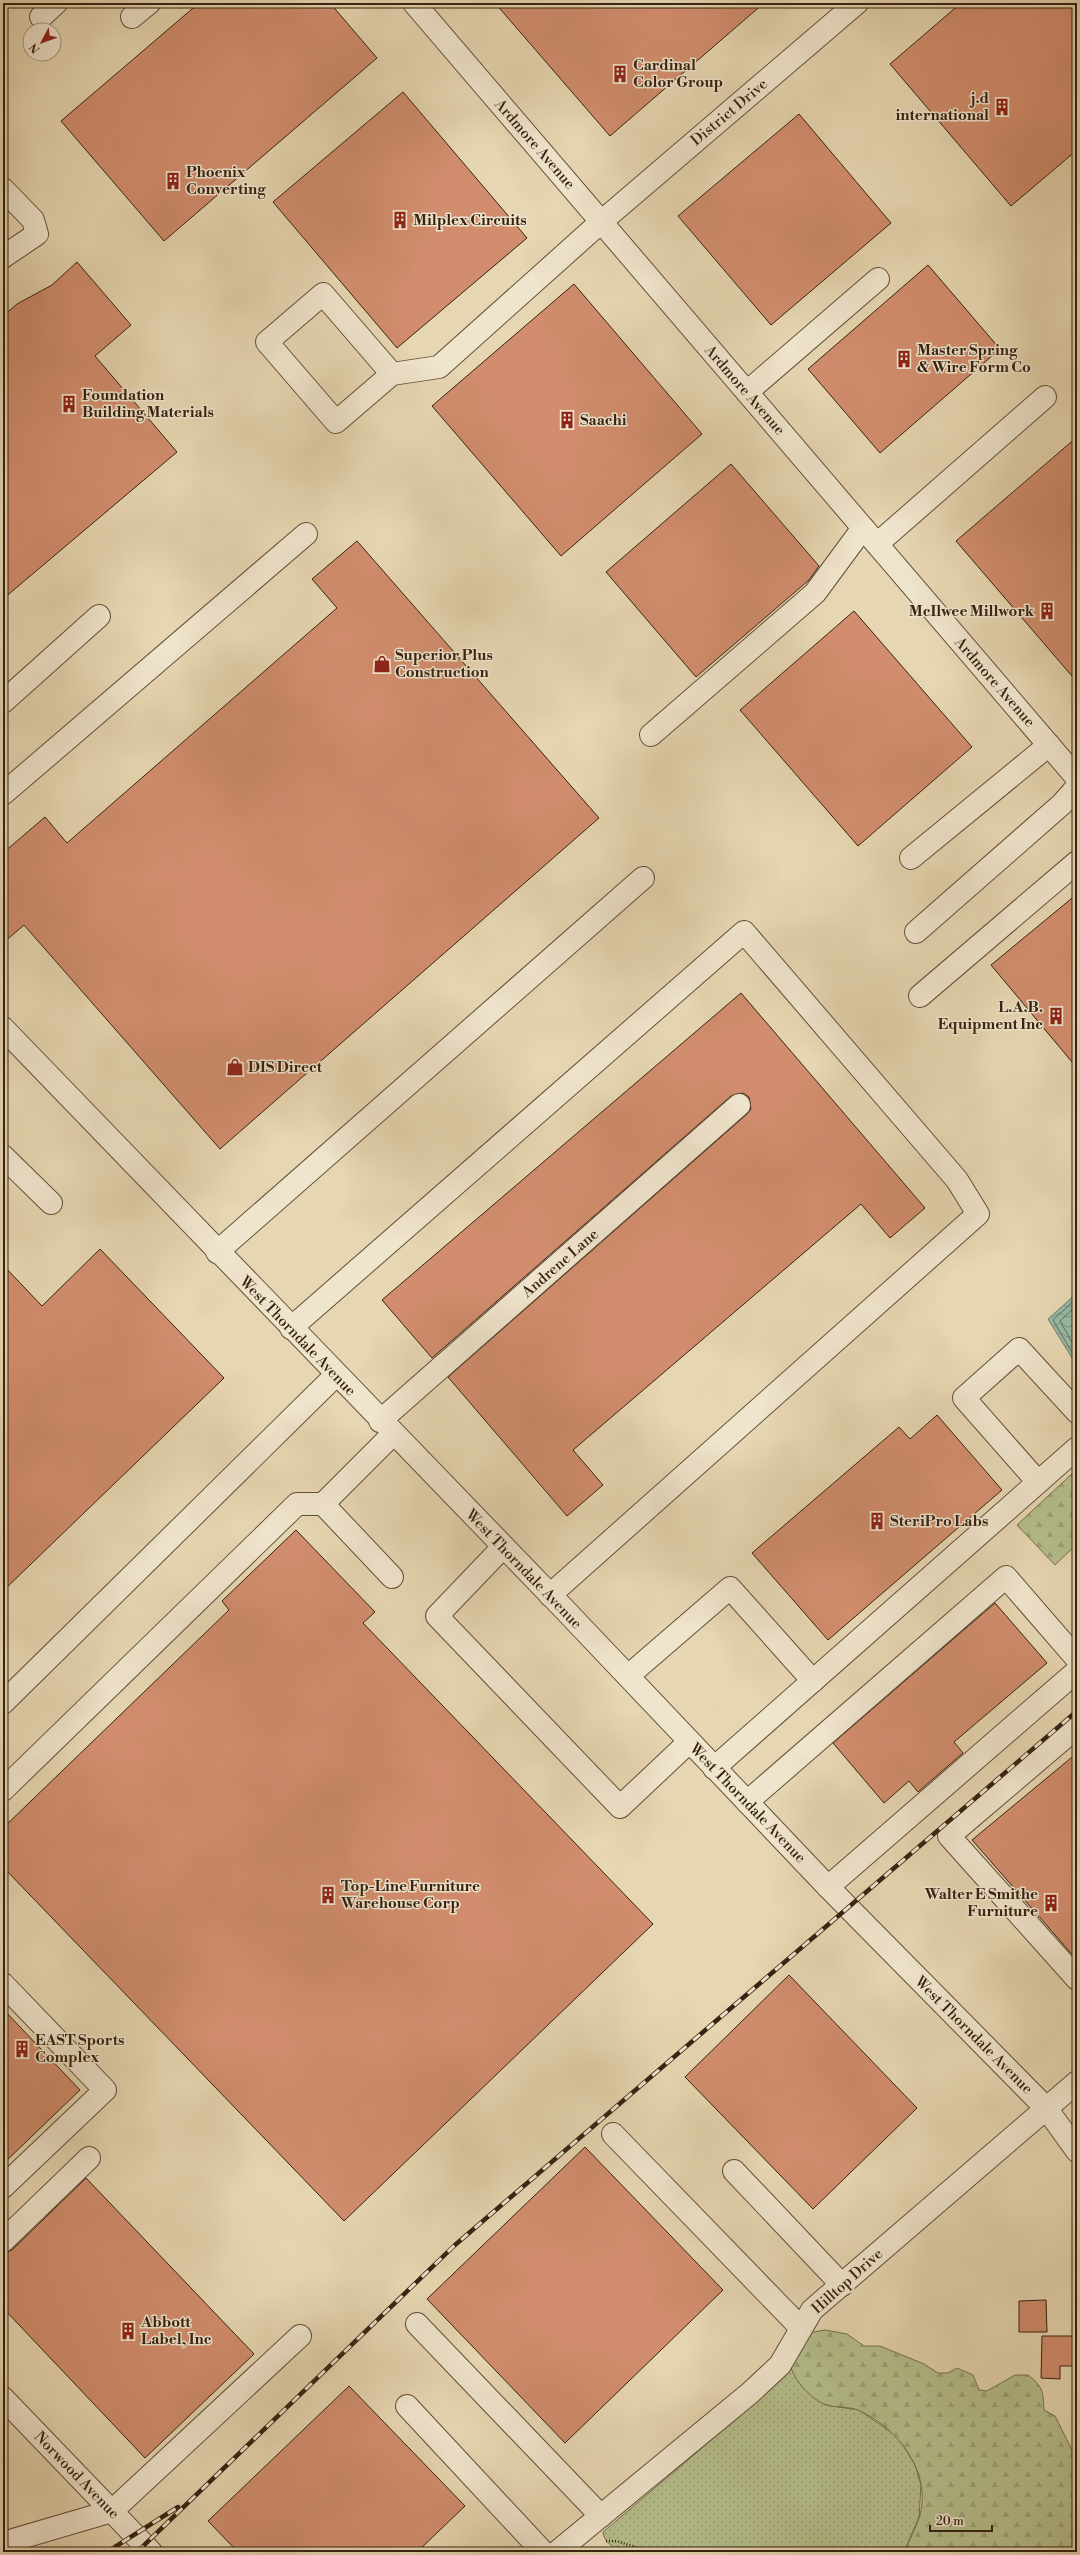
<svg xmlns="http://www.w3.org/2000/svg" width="1080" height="2555" viewBox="0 0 1080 2555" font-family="'Libre Bodoni',serif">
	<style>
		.grass { fill: url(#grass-dots); stroke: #76704f }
		.forest { fill: url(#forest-firs); stroke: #76704f }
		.water { fill: url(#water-waves); stroke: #707d6b }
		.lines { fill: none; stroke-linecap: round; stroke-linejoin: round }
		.shore { stroke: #666e5c; stroke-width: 1 }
		.building { fill: #d18d6d; stroke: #362212 }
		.minor-casing { stroke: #624f3a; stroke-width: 24 }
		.path { stroke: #362212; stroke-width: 2.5; stroke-dasharray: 1 2; stroke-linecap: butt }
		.minor { stroke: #efe4cc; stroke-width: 22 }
		.rail-casing { stroke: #362212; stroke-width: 4.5 }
		.rail { stroke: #efe4cc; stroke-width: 3; stroke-dasharray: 9; stroke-linecap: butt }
		.labels { text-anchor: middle; stroke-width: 3; stroke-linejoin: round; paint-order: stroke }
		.poi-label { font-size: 15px; font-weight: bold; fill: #362212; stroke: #efe4cc; text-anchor: start }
		.street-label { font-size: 15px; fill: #362212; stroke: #efe4cc }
	</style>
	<defs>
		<pattern id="grass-dots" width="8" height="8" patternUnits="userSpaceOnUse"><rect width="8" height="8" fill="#b5be8c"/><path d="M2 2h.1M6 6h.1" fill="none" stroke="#9ca378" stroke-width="1.8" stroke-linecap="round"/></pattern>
		<pattern id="forest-firs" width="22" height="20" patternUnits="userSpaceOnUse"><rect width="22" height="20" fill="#b5be8c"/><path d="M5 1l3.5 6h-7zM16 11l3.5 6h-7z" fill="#9ca378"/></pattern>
		<pattern id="water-waves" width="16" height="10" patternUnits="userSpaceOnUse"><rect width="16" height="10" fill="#97baa6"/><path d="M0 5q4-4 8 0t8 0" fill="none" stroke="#7c9786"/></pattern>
	</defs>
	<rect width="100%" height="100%" fill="#e6d6b1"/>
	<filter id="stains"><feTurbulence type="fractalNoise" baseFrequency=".005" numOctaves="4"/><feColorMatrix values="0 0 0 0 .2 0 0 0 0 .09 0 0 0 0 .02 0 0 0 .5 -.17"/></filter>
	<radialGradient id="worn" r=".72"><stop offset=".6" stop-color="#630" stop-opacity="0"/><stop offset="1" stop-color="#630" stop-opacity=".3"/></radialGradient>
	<path class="grass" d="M790,2359L802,2387L825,2405L859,2410L898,2437L915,2465L921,2485L919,2517L904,2552H622C613,2548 604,2542 603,2532L755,2403L780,2376Z"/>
	<g class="forest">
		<path d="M1077,1469V1544L1055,1565L1017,1525Z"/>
		<path d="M825,2330L847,2334L864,2346H880L924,2364L938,2373H948L957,2368L973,2375L979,2390L987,2391L1015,2375H1028C1043,2387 1043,2391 1044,2410L1055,2416L1073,2452L1077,2453V2552H904C909,2541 915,2530 919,2518C933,2474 899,2429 860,2411C850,2406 837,2408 827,2405C812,2401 789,2376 790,2360C791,2352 803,2340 808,2333Z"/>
	</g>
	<path class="water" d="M1077,1293V1366L1048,1319Z"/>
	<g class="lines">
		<g class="shore">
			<path d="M1077,1298L1053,1320L1077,1361"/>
			<path d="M1077,1305L1060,1321L1077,1351"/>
		</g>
	</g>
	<g class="building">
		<path d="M199,3H330L377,58L164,241L61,121Z"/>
		<path d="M495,3H764L610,136Z"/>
		<path d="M961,3H1077V150L1011,206L890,64Z"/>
		<path d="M403,92L527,238L397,348L273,202Z"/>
		<path d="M799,114L891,223L771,325L678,216Z"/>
		<path d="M77,262L131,325L95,356L177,452L3,599V316L17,304L52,285Z"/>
		<path d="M928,265L1000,349L880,453L808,369Z"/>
		<path d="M574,284L702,434L561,556L432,406Z"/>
		<path d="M1077,437V682L956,541Z"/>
		<path d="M731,464L819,566L809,580L696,677L606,572Z"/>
		<path d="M357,541L599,818L220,1149L24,925L3,943V853L45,817L67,843L337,608L312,579Z"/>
		<path d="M854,611L972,747L858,846L740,710Z"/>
		<path d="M1077,894V1068L991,965Z"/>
		<path d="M741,993L925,1208L890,1238L861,1204L573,1450L603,1485L567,1516L448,1377L747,1114L751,1109L749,1097L743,1093L731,1096L432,1358L382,1300Z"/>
		<path d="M100,1249L224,1378L3,1591V1265L42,1306Z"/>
		<path d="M937,1415L1002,1490L828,1640L752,1553L899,1427L910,1439Z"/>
		<path d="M296,1530L375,1612L363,1623L653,1924L344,2221L3,1867V1828L229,1610L222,1601Z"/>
		<path d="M995,1603L1047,1663L954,1742L963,1753L918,1792L909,1781L884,1803L833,1743Z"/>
		<path d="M1077,1753V1960L972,1840Z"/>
		<path d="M789,1975L917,2108L813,2209L685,2077Z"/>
		<path d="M3,2009L80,2090L3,2164Z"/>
		<path d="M585,2147L723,2290L565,2443L427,2299Z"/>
		<path d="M86,2178L254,2354L145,2458L3,2308V2253L12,2250Z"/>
		<path d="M1046,2300L1047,2332H1019V2301Z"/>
		<path d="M1042,2336H1077V2366H1060V2379L1041,2378Z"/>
		<path d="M349,2386L465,2506L417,2552H238L208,2521Z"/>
	</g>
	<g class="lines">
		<g class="minor-casing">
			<g id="minor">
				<path d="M414,3L1077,778"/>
				<path d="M41,17L56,3"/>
				<path d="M132,17L149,3"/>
				<path d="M3,189L33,220L37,234L3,257"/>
				<path d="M392,374L323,294L267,342L336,422L392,374L439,367L601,222L857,3"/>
				<path d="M747,392L878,279"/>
				<path d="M877,544L1045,397"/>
				<path d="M3,702L99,616"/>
				<path d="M651,735L815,593L863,528"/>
				<path d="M3,794L306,534"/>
				<path d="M911,858L1049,745"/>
				<path d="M916,932L1062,804L1077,787"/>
				<path d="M920,996L1077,862"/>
				<path d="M3,1028L565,1610L828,1887L1046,2108L1077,2151"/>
				<path d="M3,1156L51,1203"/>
				<path d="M217,1252L643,878"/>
				<path d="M291,1328L744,932L957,1180L978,1214L550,1595"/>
				<path d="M380,1421L739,1105"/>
				<path d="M1038,1482L964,1398L1019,1349L1077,1412"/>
				<path d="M323,1504L392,1577"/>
				<path d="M503,1547L437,1616L620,1807L689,1742"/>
				<path d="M628,1676L730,1588L813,1681"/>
				<path d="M3,1703L336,1375"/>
				<path d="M1077,1727L949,1836L1077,1979"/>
				<path d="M714,1768L1077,1448"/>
				<path d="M3,1790L297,1504H323L393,1434"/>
				<path d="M747,1802L1006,1577L1077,1659"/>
				<path d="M828,1887L1077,1671"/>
				<path d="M3,1984L105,2090L3,2187"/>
				<path d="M613,2134L801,2328"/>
				<path d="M734,2171L842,2285"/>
				<path d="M3,2241L89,2158"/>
				<path d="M417,2324L601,2516"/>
				<path d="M3,2398L151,2552"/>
				<path d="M407,2406L543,2552"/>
				<path d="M3,2543L112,2511L300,2336"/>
				<path d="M557,2552L750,2393L780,2365L812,2310L1077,2082"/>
			</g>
		</g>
		<path class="path" d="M606,2541H616L652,2552"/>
		<use href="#minor" class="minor"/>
		<g class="rail-casing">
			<g id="rail">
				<path d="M107,2552L178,2507"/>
				<path d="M137,2552L455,2245L1077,1711"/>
			</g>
		</g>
		<use href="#rail" class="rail"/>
	</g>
	<defs>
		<g id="building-bare" transform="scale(1.38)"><path d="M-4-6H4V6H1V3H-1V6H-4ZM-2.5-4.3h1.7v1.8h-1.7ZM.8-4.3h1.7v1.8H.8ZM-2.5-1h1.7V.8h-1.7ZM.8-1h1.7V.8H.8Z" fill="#8f2418" stroke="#efe4cc" stroke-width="2.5" paint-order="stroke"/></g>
		<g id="shop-bare" transform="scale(1.38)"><path d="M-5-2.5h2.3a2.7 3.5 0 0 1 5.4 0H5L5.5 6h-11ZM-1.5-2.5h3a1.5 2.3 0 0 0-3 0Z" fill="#8f2418" stroke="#efe4cc" stroke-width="2.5" paint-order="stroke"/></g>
	</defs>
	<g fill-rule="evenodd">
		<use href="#building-bare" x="620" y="74"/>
		<use href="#building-bare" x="1002" y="107"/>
		<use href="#building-bare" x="173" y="181"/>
		<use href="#building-bare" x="400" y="220"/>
		<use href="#building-bare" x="904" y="359"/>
		<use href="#building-bare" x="69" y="404"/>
		<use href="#building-bare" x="567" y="420"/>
		<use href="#building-bare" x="1047" y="611"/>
		<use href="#shop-bare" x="382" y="664"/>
		<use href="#building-bare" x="1056" y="1016"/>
		<use href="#shop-bare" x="235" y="1067"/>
		<use href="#building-bare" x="877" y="1521"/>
		<use href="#building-bare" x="328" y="1895"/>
		<use href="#building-bare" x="1051" y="1903"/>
		<use href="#building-bare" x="22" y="2049"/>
		<use href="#building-bare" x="128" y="2331"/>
	</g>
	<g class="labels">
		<g class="poi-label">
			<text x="633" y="70">Cardinal<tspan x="633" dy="17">Color Group</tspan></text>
			<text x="989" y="103" text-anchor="end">j.d<tspan x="989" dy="17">international</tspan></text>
			<text x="186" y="177">Phoenix<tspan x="186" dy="17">Converting</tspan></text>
			<text x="413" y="225">Milplex Circuits</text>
			<text x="917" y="355">Master Spring<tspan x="917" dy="17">&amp; Wire Form Co</tspan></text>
			<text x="82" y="400">Foundation<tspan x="82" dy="17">Building Materials</tspan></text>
			<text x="580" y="425">Saachi</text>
			<text x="1034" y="616" text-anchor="end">McIlwee Millwork</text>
			<text x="395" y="660">Superior Plus<tspan x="395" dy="17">Construction</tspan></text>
			<text x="1043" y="1012" text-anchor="end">L.A.B.<tspan x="1043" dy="17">Equipment Inc</tspan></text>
			<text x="248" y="1072">DIS Direct</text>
			<text x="890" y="1526">SteriPro Labs</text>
			<text x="341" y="1891">Top-Line Furniture<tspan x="341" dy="17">Warehouse Corp</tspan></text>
			<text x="1038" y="1899" text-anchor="end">Walter E Smithe<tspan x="1038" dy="17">Furniture</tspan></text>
			<text x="35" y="2045">EAST Sports<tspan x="35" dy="17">Complex</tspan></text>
			<text x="141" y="2327">Abbott<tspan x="141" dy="17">Label, Inc</tspan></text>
		</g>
		<g class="street-label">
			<text transform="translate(729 112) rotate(-40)" y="5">District Drive</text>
			<text transform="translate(535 144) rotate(49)" y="5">Ardmore Avenue</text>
			<text transform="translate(745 390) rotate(49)" y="5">Ardmore Avenue</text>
			<text transform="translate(995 682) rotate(49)" y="5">Ardmore Avenue</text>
			<text transform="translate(560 1263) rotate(-41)" y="5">Andrene Lane</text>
			<text transform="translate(298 1336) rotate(46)" y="5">West Thorndale Avenue</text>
			<text transform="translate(524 1569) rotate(46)" y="5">West Thorndale Avenue</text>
			<text transform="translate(748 1803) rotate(46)" y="5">West Thorndale Avenue</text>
			<text transform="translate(974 2035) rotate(45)" y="5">West Thorndale Avenue</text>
			<text transform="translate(847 2281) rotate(-42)" y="5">Hilltop Drive</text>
			<text transform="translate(77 2475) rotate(46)" y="5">Norwood Avenue</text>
		</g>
	</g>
	<rect width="1080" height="2555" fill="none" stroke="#e6d6b1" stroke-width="16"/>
	<rect x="4" y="4" width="1072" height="2547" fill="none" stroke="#362212" stroke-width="2"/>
	<rect x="8" y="8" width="1064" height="2539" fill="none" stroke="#362212"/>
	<g transform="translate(42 42) rotate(229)"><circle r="19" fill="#efe4cc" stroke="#a59682"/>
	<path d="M0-3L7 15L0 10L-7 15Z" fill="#8f2418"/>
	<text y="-6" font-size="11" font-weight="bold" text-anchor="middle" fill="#362212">N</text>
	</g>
	<path d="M930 2525v6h62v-6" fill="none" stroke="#362212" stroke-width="2"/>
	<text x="936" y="2525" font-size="12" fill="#362212" stroke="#efe4cc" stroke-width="3" paint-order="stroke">20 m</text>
	<rect width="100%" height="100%" filter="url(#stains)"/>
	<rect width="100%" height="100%" fill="url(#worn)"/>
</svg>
